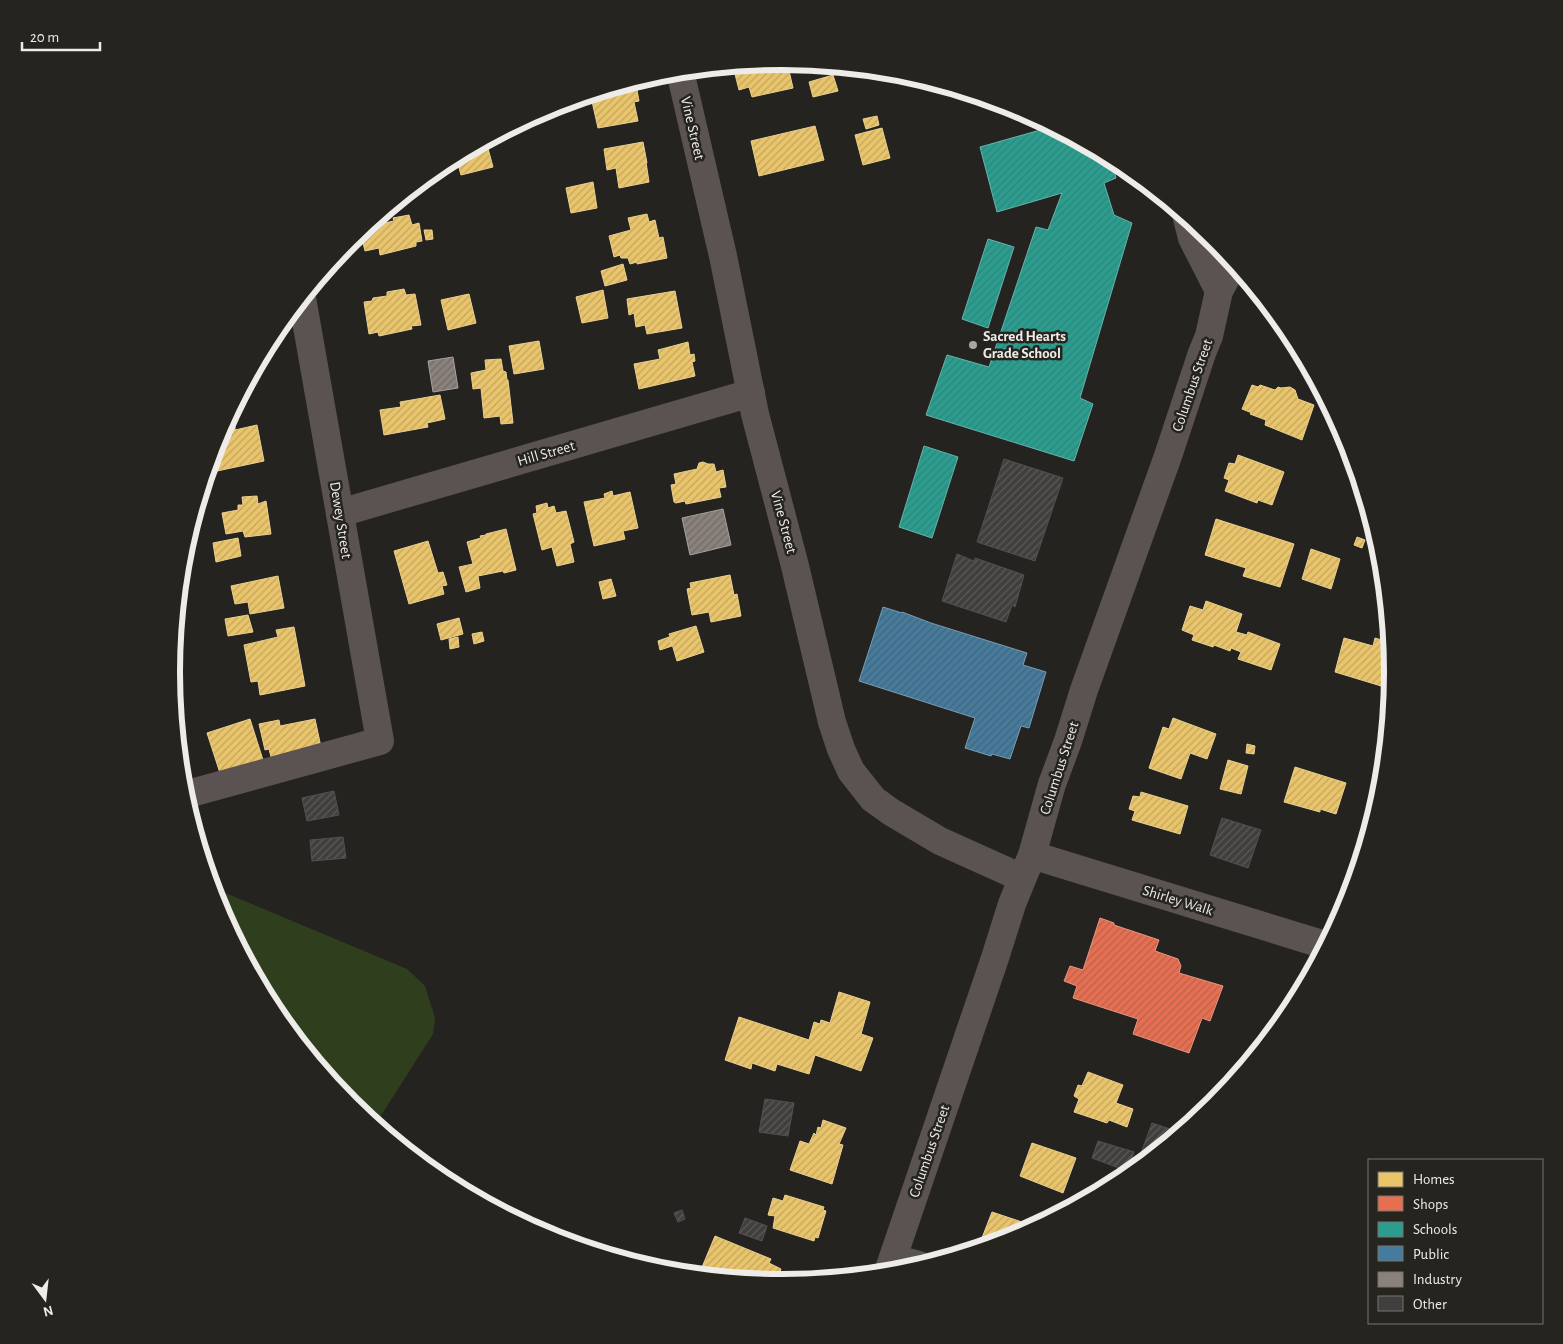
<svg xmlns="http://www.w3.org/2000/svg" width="1563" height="1344" viewBox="0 0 1563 1344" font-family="'Alegreya Sans',sans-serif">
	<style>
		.green { fill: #2f3f1e }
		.homes { fill: url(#homes-hatch); stroke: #ead090 }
		.shops { fill: url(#shops-hatch); stroke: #e9947f }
		.schools { fill: url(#schools-hatch); stroke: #65b5aa }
		.public { fill: url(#public-hatch); stroke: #789db4 }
		.industry { fill: url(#industry-hatch); stroke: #a8a19d }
		.building { fill: url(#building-hatch); stroke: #525150 }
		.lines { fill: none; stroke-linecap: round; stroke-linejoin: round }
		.minor { stroke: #5b5352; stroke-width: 28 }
		.poi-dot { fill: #a8a6a3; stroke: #26241f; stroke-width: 2 }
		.labels { text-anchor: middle; stroke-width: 5; stroke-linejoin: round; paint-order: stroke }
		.street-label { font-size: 15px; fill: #eeece9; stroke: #26241f }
		.poi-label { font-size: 15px; font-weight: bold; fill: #eeece9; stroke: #26241f; text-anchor: start }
		.rim { fill: none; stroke: #eeece9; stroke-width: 6 }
	</style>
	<defs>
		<pattern id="homes-hatch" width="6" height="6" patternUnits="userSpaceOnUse" patternTransform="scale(1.25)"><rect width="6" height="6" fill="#e9c46a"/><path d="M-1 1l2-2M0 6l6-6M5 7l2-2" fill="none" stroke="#c0a561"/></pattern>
		<pattern id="shops-hatch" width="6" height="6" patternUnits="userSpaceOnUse" patternTransform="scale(1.25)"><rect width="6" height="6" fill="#e76f51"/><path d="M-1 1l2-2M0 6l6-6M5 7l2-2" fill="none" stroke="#b7634e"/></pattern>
		<pattern id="schools-hatch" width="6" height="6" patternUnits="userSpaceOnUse" patternTransform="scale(1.25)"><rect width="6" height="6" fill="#2a9d8f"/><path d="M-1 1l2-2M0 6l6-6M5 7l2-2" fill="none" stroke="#338379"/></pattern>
		<pattern id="public-hatch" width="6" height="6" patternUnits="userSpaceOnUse" patternTransform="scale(1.25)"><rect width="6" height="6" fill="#457b9d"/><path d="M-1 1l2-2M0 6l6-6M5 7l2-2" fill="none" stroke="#466476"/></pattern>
		<pattern id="industry-hatch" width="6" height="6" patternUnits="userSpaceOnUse" patternTransform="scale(1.25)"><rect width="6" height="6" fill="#8a817c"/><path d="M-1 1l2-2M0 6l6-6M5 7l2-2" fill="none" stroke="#6f6a66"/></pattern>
		<pattern id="building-hatch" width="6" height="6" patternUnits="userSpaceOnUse" patternTransform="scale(1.25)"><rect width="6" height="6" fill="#403f3e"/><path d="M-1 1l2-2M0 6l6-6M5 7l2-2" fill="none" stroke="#5c5b5a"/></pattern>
	</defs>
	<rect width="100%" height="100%" fill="#252320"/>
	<path class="green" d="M211,887L407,969L425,986L435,1018L433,1034L375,1125L349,1104L274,1011L217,905Z"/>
	<g class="homes">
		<path d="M782,61L787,62L793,88L752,97L749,87L739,90L735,74L747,71L745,65Z"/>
		<path d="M833,75L838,91L813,97L809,82Z"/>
		<path d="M632,88V92L637,90L639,101L634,102L638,121L598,128L591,97Z"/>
		<path d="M560,104L561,108L532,119L531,117L548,108Z"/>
		<path d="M877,116L879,125L866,129L863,119Z"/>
		<path d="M815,126L824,160L759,176L751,141Z"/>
		<path d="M882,128L890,158L863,165L855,135Z"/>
		<path d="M486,141L493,167L461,175L456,157Z"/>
		<path d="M643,142L647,163L646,162L649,182L619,188L616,168L607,170L604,149Z"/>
		<path d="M593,182L597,208L571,213L566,188Z"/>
		<path d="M647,214L649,222L655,220L659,238L663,237L667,258L637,264V262L630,264L628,258H621L620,255L614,257L609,236L631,230L628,218Z"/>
		<path d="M409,215L412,225L419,223L422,241L416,242V246L380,255L379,248L365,251L360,231L365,227L394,221L393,218Z"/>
		<path d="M424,230H432L433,239L426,240Z"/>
		<path d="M623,264L627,280L605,286L601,271Z"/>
		<path d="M404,289L406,295L415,294L421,325L411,326L412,329L379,336L378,332L369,334L364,302L372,301L373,298L387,296V292Z"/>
		<path d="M603,290L608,318L582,323L576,297Z"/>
		<path d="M675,291L682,328L647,334L645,325L636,327L634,313L629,315L627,299Z"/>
		<path d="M469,294L476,323L448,330L441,300Z"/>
		<path d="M539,341L544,369L514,374L509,346Z"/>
		<path d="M688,342L690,355L694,354L695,361L692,362L695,376L639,389L634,364L660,359L658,350Z"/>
		<path d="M501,359L503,371L506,372L507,380H508L513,423L501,424L500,416L484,418L481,388L473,389L471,373L486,370L485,360Z"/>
		<path d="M1252,385L1258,387L1260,385L1275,390L1278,387L1281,388L1290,387L1295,390L1298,399L1314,405L1302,440L1265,425L1266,420L1250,414L1252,413L1242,409Z"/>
		<path d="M440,395L445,419L427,423L428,427L384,435L380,410L401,407L400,402Z"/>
		<path d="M257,425L264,461L217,471L215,462L210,463L217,438L222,429L235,426V430Z"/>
		<path d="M1238,455L1284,472L1272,505L1258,500L1257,503L1225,491L1229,480L1224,478L1229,463L1235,464Z"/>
		<path d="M703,462L708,464H714L716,472L723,470L726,487L719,488L721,497L686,504L685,501L676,503L674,502L671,485L676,484L674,474L697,469L699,463Z"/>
		<path d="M612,491L613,496L630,492L638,528L623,531L625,539L594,546L584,502L605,498L604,494Z"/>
		<path d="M257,496L258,504L266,501L271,534L245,537L243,531L226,534L222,513L238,510V505H243L242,497Z"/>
		<path d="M547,503L548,508L554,506L556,513L566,511L574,542L570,544L574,562L557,566L552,547L542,550L533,514L537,513L536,506Z"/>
		<path d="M1216,519L1294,544L1280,587L1243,576L1246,568L1205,555Z"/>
		<path d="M506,529L516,570L504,573L503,571L478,576L480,588L466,592L459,567L473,564L467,542L481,538L480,536L486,535V534Z"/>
		<path d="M1357,537L1365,540L1362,548L1354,545Z"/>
		<path d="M238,538L241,556L216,562L213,543Z"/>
		<path d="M428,541L438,573L443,572L447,585L442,586L444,594L409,604L394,551Z"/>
		<path d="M1311,549L1340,559L1331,589L1302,579Z"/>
		<path d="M730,575L734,595L737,594L741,616L711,622L709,612L692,615L687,589L691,588L690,583Z"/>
		<path d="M278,576L284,608L250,614L248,602L235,604L231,586Z"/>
		<path d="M611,579L616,596L603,599L599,582Z"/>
		<path d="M1206,601L1242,614L1236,632L1247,635L1248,632L1280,644L1271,670L1238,659L1241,652L1231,648L1230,651L1214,645L1213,647L1192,640L1194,635L1182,630L1190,606L1203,610Z"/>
		<path d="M248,615L253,632L228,636L225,619Z"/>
		<path d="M459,618L463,634L441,640L437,624Z"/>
		<path d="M696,626L704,652L677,661L669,634Z"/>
		<path d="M294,627L305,686L260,695L258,681L251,682L244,645L278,637L276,630Z"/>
		<path d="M482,632L484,641L474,644L472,634Z"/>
		<path d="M458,637L459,647L450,649L449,639Z"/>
		<path d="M669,637L672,646L660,650L658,641Z"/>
		<path d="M1344,638L1373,646L1375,638L1389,642L1392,672L1391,689L1335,672Z"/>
		<path d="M1173,718L1216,734L1207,759L1190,753L1181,779L1149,768L1163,727L1169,729Z"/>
		<path d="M250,719L263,760L220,773L207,733Z"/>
		<path d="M315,719L321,747L272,761L269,749L265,750L259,724L279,720L280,726Z"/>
		<path d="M1247,744L1255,746L1254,754L1246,753Z"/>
		<path d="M1228,760L1248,766L1241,794L1220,789Z"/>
		<path d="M1295,767L1346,783L1336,814L1320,809V812L1284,802Z"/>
		<path d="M1141,792L1188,806L1180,834L1132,820L1135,811L1129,809L1133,796L1140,797Z"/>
		<path d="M839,992L870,1002L861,1034L873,1038L861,1071L815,1055L809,1074L777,1064L775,1071L752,1063L751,1069L725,1060L739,1017L809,1040L814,1022L820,1024L821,1020L830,1023Z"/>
		<path d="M1088,1072L1123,1085L1116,1103L1133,1109L1127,1127L1109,1120L1107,1123L1074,1112L1079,1099L1074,1096L1078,1085L1082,1086Z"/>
		<path d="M823,1120L846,1128L839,1144L843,1145L832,1184L790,1170L800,1141L809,1144L814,1133L816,1135L818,1127L821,1128Z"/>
		<path d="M1032,1143L1076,1158L1063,1193L1020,1176Z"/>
		<path d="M785,1195L824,1207L823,1210L826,1211L818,1238L815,1237L814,1241L773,1228L775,1216L768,1215L773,1198L783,1201Z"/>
		<path d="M992,1212L1034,1226L1015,1236L986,1245L980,1243Z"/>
		<path d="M715,1236L771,1259L769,1263L781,1269L778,1277L789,1282L781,1283L704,1275V1274L700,1272Z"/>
	</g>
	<path class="shops" d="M1100,918L1114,923V925L1159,940L1155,951L1178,959L1181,966L1179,973L1223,986L1210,1021L1202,1018L1189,1053L1133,1034L1138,1019L1073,998L1077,986L1064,981L1070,966L1083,970Z"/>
	<g class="schools">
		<path d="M1051,127L1111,159L1116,178L1104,183L1114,215L1132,223L1080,398L1093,404L1074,461L926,415L947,355L989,367L1036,227L1048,230L1062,193L997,212L980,147Z"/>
		<path d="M988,239L1014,247L988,328L962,319Z"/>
		<path d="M924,446L958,457L932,538L899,527Z"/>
	</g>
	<path class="public" d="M883,607L902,613V612L931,623L1027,653L1023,665L1046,672L1029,728L1021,726L1010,759L992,754L991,756L965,748L975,718L859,681Z"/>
	<g class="industry">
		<path d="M453,357L458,388L433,392L428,361Z"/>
		<path d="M723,509L731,545L690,555L682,518Z"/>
	</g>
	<g class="building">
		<path d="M1004,459L1063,478L1035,561L977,542Z"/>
		<path d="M957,554L974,561L975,558L1024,575L1015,607L1012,605L1006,622L942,601Z"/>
		<path d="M334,791L339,815L307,821L302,798Z"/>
		<path d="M1222,818L1261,830L1248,868L1210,855Z"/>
		<path d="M343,837L346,858L312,861L310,840Z"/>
		<path d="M765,1099L794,1103L788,1136L759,1132Z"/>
		<path d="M1152,1123L1179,1132L1146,1159L1140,1156Z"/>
		<path d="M1098,1141L1134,1152L1127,1171L1092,1158Z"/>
		<path d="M682,1210L685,1219L678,1222L674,1213Z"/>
		<path d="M745,1218L767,1226L762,1241L739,1233Z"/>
	</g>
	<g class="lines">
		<g class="minor">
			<path d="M680,71L723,256L755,414L795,566L832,722L841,749L851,771L873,799L891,812L940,841L1022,878"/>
			<path d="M1187,218L1192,238L1219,291"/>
			<path d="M340,513L751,393"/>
			<path d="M184,795L380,741L302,298"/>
			<path d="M1032,855L1325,945"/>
			<path d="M893,1258L919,1265"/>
			<path d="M888,1272L995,958L1012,904L1032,855L1052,784L1068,741L1084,690L1168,456L1202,353L1209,336L1219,291L1233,265"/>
		</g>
	</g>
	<circle class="poi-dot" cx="973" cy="345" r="5"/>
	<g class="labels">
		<g class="street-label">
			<text transform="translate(693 128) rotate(77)" y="5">Vine Street</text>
			<text transform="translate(1192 385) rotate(-71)" y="5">Columbus Street</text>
			<text transform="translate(546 453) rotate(-16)" y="5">Hill Street</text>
			<text transform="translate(341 520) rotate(81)" y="5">Dewey Street</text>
			<text transform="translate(784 522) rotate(75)" y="5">Vine Street</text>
			<text transform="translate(1059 768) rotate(-72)" y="5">Columbus Street</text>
			<text transform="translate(1178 900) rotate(17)" y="5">Shirley Walk</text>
			<text transform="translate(929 1151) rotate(-71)" y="5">Columbus Street</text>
		</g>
		<g class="poi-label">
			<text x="983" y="341">Sacred Hearts<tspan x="983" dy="17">Grade School</tspan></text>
		</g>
	</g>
	<path d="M0 0H1563V1344H0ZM180 672a602 602 0 1 1 1204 0a602 602 0 1 1-1204 0Z" fill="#26241f" fill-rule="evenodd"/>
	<path class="rim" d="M180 672a602 602 0 1 1 1204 0a602 602 0 1 1-1204 0Z"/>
	<rect x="1368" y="1159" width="175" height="165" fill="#26241f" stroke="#767470"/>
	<rect x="1378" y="1172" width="25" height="15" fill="#e9c46a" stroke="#767470"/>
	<text x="1413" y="1184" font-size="15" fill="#eeece9">Homes</text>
	<rect x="1378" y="1196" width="25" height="15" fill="#e76f51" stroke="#767470"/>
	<text x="1413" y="1209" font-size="15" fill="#eeece9">Shops</text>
	<rect x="1378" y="1222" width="25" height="15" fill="#2a9d8f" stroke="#767470"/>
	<text x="1413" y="1234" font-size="15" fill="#eeece9">Schools</text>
	<rect x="1378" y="1246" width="25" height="15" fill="#457b9d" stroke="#767470"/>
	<text x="1413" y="1259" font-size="15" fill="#eeece9">Public</text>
	<rect x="1378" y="1272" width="25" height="15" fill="#8a817c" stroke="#767470"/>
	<text x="1413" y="1284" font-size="15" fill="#eeece9">Industry</text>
	<rect x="1378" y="1296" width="25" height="15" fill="#403f3e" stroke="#767470"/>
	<text x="1413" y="1309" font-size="15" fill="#eeece9">Other</text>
	<g transform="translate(45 1299) rotate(165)" stroke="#26241f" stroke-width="4" paint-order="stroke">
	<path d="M0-4L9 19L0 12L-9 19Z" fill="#eeece9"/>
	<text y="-8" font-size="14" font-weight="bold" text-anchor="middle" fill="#eeece9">N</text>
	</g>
	<path d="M22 42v8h78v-8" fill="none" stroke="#eeece9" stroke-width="2.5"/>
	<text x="30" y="42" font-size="15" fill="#eeece9" stroke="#26241f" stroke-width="4" paint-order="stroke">20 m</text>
</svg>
